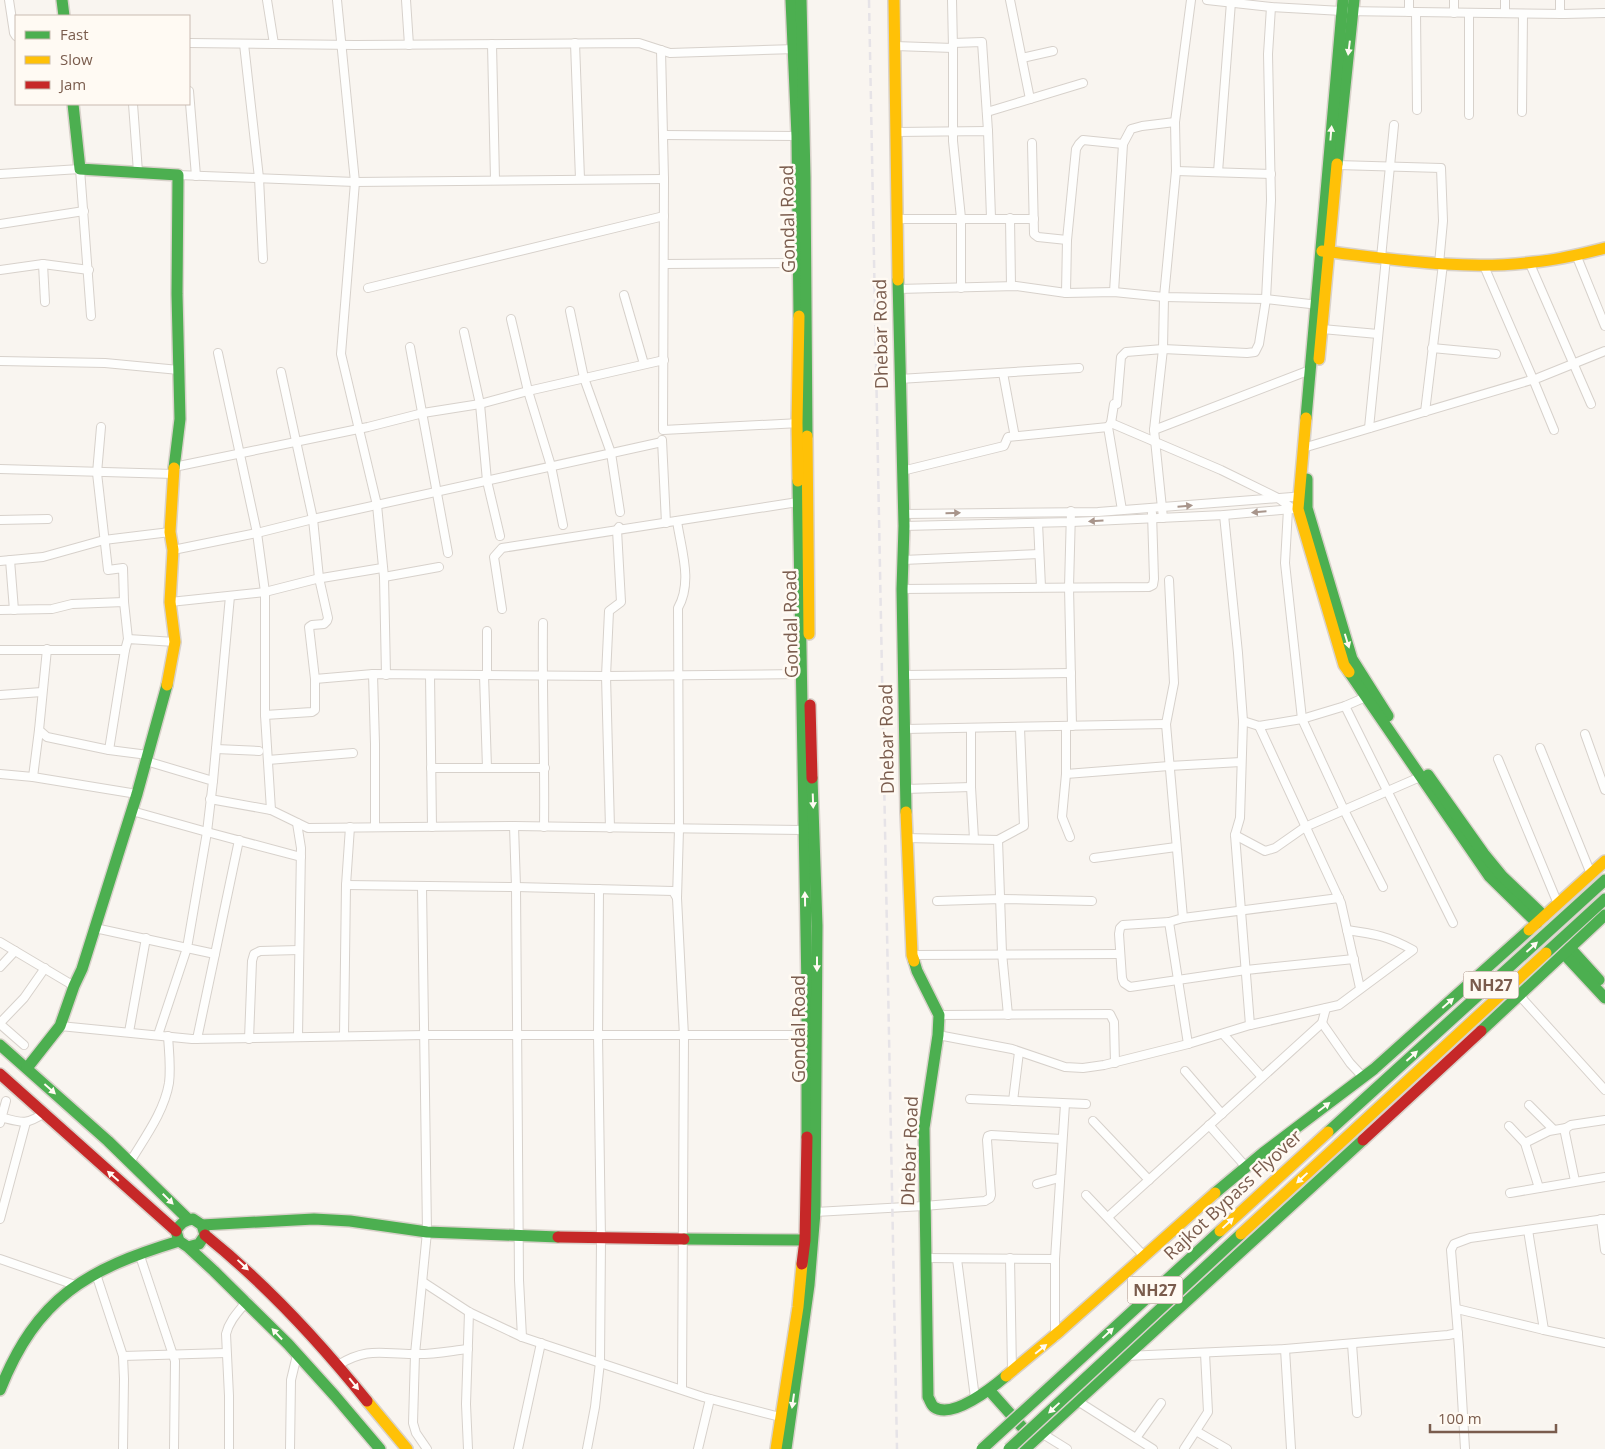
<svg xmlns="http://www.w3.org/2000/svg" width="1605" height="1449" viewBox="0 0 1605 1449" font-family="'Open Sans',sans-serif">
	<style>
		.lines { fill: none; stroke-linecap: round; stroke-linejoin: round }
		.street-casing { stroke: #d7d1cb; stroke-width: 10 }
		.fast-casing { stroke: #d9d2cb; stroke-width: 14 }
		.slow-casing { stroke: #d9d2cb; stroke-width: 14 }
		.jam-casing { stroke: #d9d2cb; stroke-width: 14 }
		.street { stroke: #fefefd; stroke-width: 8 }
		.fast { stroke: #4caf50; stroke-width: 11 }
		.slow { stroke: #ffc107; stroke-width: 11 }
		.jam { stroke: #c62828; stroke-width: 11 }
		.rail { stroke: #e6e3e7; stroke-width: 2.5; stroke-dasharray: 8 5; stroke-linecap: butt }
		.fast-bridge-casing { stroke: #dad1cc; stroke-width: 14; stroke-linecap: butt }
		.slow-bridge-casing { stroke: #dad1cc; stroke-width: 14; stroke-linecap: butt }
		.fast-bridge { stroke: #4caf50; stroke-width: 11 }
		.slow-bridge { stroke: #ffc107; stroke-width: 11 }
		.oneway { fill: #fffaf3 }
		.oneway2 { fill: #a8958b }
		.labels { text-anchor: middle; stroke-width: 5; stroke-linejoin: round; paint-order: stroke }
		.shield { fill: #fffaf3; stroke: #a28b7f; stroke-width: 1 }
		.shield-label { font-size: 16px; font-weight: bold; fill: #7a5c4d }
		.street-label { font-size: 18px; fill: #7a5c4d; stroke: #fffaf3 }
	</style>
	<rect width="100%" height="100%" fill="#f9f5f0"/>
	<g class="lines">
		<g class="street-casing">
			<g id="street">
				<path d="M9,0L14,33L16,36"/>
				<path d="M267,0L274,44"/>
				<path d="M337,0L355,182L341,354L377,505L384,577L386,675"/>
				<path d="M406,0L409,45"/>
				<path d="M1010,0L1030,99"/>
				<path d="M1207,0L1271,7L1342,11L1564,14L1605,13"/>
				<path d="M1454,0V13"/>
				<path d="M1409,12V0"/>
				<path d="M1416,12L1417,110"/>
				<path d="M1505,13V0"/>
				<path d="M1560,14V0"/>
				<path d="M189,43L355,45L639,43L670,53L796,49"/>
				<path d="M575,43L580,179"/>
				<path d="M953,43L982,42L988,131"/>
				<path d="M244,44L259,178L263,259"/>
				<path d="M492,44L495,180"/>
				<path d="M895,46L953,48L952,0"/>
				<path d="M953,48V141L961,218V288"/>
				<path d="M661,50L664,179L663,430L800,423"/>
				<path d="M1022,58L1053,51"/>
				<path d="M189,91L196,176"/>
				<path d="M133,104L138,172"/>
				<path d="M987,112L1083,83"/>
				<path d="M1522,112L1523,14"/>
				<path d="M1469,115V13"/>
				<path d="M896,132L988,131L991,218"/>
				<path d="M663,135L797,136"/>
				<path d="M1032,143L1034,234L1038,237L1067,240"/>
				<path d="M1337,165L1441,168L1443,221L1439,264"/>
				<path d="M1176,171L1271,174"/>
				<path d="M1218,172L1231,2"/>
				<path d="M0,174L80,169L91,316"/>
				<path d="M178,175L355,182L664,179"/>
				<path d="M1010,218L1011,286"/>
				<path d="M897,219H1034"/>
				<path d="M0,224L84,211"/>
				<path d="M1577,257L1605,326"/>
				<path d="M1381,258L1394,125"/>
				<path d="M43,264L45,302"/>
				<path d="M664,264L798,263"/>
				<path d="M1530,264L1591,404"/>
				<path d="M1484,266L1533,379L1554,430"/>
				<path d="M0,270L43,264L89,270"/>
				<path d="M368,288L664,216"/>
				<path d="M898,289L1016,286L1066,293L1114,292L1164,297L1266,299L1319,305"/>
				<path d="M1114,292L1123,144L1131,129L1142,126L1175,122"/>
				<path d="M1066,293L1067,240L1076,149L1079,144L1083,140L1123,144"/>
				<path d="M624,295L644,364"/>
				<path d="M570,311L584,378L611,453L620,512"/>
				<path d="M511,319L528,391L551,466L563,525"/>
				<path d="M1322,329L1378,334"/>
				<path d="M464,332L480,404L487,481L500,536"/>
				<path d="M410,347L448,553"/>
				<path d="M1432,348L1496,354"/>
				<path d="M218,353L257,533L265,592V715L271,810"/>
				<path d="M0,361L105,363L179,370"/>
				<path d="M1003,373L1014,432"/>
				<path d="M899,379L1079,368"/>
				<path d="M1117,404L1121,357L1126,352L1163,349L1247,353L1255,352L1259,344L1266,299L1271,200L1268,54L1271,7"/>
				<path d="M1425,412L1443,264"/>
				<path d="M1111,423L1114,404"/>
				<path d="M101,427L97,473L108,570L123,568L124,602"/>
				<path d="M1369,428L1386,258"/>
				<path d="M1154,430L1310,370"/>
				<path d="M662,440L666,523"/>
				<path d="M1303,448L1538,378L1605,351"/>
				<path d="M174,467L368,427L423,413L480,404L528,391L664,360"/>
				<path d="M0,469L174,474"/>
				<path d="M902,471L1004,446L1008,437L1108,427"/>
				<path d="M1288,509L1285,563L1302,719L1344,810L1383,887"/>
				<path d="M1122,510L1108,427L1111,423L1221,470L1278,498L1293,509"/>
				<path d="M1071,511L1069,587L1072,726"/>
				<path d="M904,514L1098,512L1304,496"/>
				<path d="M1224,515L1238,653L1243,721L1240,818L1235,835L1250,1025"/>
				<path d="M1163,518L1154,430L1163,349L1164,297L1176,171L1175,122L1191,0"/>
				<path d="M0,520L48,519"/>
				<path d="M677,521C681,549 693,582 678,608L679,829L677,898"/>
				<path d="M1038,523L1041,587"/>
				<path d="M904,526L1072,522L1224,515L1303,508"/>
				<path d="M173,550L257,533L313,519L662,442"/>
				<path d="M10,560L14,610"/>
				<path d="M903,560L1039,554"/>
				<path d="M0,561L43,557L104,540L170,532"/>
				<path d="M384,577L439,567"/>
				<path d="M1169,580L1174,683L1166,724L1183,918"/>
				<path d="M902,589L1149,587L1153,585L1154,579L1152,513"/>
				<path d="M170,602L265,592L316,579L382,568"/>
				<path d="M502,609L494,557L502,548L798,502"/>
				<path d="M0,610L52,609L72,604L124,602L128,639"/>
				<path d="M543,623C542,691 545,759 544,827"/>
				<path d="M487,631V675"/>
				<path d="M47,649L39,730L47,737L109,750L148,755"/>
				<path d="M0,650H125L128,639L175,642"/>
				<path d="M373,674L375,744V827"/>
				<path d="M430,675L432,827"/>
				<path d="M484,675L487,768"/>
				<path d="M904,675L1071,673"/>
				<path d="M315,679L373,674L606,676L802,674"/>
				<path d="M0,695L42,692"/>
				<path d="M1345,706L1453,923"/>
				<path d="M265,715L312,712L315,710V679L309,627L312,625L324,624L327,621L328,618L319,578L313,519L281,372"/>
				<path d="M1243,721L1259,726L1302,719L1345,706L1366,697"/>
				<path d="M1066,726V774L1169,766L1241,762"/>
				<path d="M1259,726L1341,903L1360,988"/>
				<path d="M971,728V787L974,839"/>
				<path d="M905,729L1166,724"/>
				<path d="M1585,734L1605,790"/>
				<path d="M1540,748L1591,874"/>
				<path d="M216,749L259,751"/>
				<path d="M109,750L125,650"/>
				<path d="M1498,759L1558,904"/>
				<path d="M268,760L353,753"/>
				<path d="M146,761L213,781L207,832L187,948L215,954L197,1039"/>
				<path d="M431,768H545"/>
				<path d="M0,774L33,777L137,794"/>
				<path d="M1066,774L1062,817L1070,837"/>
				<path d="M33,777L39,730"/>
				<path d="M213,781L230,596"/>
				<path d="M905,789L971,787"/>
				<path d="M210,799L271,810L308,828L514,826L803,830"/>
				<path d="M132,811L207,832L301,857"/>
				<path d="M297,823L301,848L298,1036"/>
				<path d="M514,826L516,887L519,1280L522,1337"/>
				<path d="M610,828L606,676L609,611L621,602L617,530L619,527"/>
				<path d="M1235,835L1265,851L1275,848L1305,827L1420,777"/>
				<path d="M906,838L998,840L1024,826L1020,728"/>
				<path d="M998,840L1002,953L1008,1015"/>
				<path d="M1094,858L1176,847"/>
				<path d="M346,885L516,887L673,891L677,898L684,1036L682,1389"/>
				<path d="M422,887L427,1232L415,1354L413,1423L416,1433L427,1449"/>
				<path d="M1339,898L1183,918L1169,922L1123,925L1120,928L1119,934L1122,978L1124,983L1130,987L1246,970L1354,959"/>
				<path d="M937,901L1001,899L1092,901"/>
				<path d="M1169,922L1188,1044"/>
				<path d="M95,928L187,948L158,1035"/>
				<path d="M0,942L74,986"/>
				<path d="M215,954L239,840"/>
				<path d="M912,955L1120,954"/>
				<path d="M0,967L15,951"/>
				<path d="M1519,995L1605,1090"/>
				<path d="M939,1015L1110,1014L1114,1022L1115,1063"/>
				<path d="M0,1023L24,998L45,968"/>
				<path d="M1322,1023L1350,1063L1363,1077"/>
				<path d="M0,1024L24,1045"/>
				<path d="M60,1026L192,1039L425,1035H810"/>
				<path d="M129,1032L146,938"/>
				<path d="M1223,1034L1262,1077"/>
				<path d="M344,1035L346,885L350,827"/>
				<path d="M938,1035L1012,1049L1065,1067L1083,1068L1104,1065L1188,1044L1250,1025L1339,1005L1413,950C1388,936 1375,934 1347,930"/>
				<path d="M249,1039L252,961L254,954L260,951L299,950"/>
				<path d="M1185,1071L1222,1114"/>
				<path d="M970,1099L1086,1104"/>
				<path d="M1013,1101L1019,1052"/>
				<path d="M1529,1105L1553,1129"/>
				<path d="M0,1117C20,1122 26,1126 44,1113"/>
				<path d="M1093,1121L1149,1180"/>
				<path d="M0,1123L6,1101"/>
				<path d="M1209,1125L1246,1167"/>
				<path d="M1509,1126L1525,1143L1539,1188"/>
				<path d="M1525,1143L1549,1131L1566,1128"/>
				<path d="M130,1162C145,1137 164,1112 169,1083C171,1068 169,1052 168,1036"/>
				<path d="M1575,1181L1565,1133L1566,1128L1571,1125L1605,1120"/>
				<path d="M1037,1184L1059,1178"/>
				<path d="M1510,1193L1605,1177"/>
				<path d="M1086,1195L1144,1256"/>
				<path d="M815,1212L924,1206L985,1201L990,1198L991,1195L987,1140L988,1136L991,1135L1062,1139"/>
				<path d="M1108,1217L1322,1023L1326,1008"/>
				<path d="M0,1219L26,1122"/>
				<path d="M1601,1219L1605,1250"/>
				<path d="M1528,1230L1544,1330"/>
				<path d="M139,1253L175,1361L174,1449"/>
				<path d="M926,1258L1055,1259"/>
				<path d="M1010,1258L1012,1371"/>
				<path d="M0,1259L75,1285"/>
				<path d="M957,1259L975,1398"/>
				<path d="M96,1274L123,1356L124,1379L123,1449"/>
				<path d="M423,1282L469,1312L522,1337L703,1397L784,1418"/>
				<path d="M1457,1309L1544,1330L1605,1343"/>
				<path d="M1055,1337V1259L1065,1104"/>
				<path d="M1352,1344L1357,1413"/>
				<path d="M1285,1349L1291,1449"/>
				<path d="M123,1356L226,1353"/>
				<path d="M1126,1356L1285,1349L1448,1335L1458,1333"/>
				<path d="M338,1365C368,1347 381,1354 413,1354C431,1355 450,1351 468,1349"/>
				<path d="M1076,1400L1153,1449"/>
				<path d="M1196,1431L1227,1449"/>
				<path d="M1043,1434L1067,1449"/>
				<path d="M1136,1438L1161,1403"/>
				<path d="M229,1449V1396L226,1334C229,1321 238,1312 247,1301"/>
				<path d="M290,1449L291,1380L297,1355"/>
				<path d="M468,1449L466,1404L469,1312"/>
				<path d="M518,1449L541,1343"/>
				<path d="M587,1449L595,1407L600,1362L601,1239L598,1035L599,889"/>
				<path d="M698,1449L710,1399"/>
				<path d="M1184,1449L1208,1412L1205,1353"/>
				<path d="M1465,1449L1459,1347L1451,1250L1454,1244L1470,1238L1605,1219"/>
			</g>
		</g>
		<g class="fast-casing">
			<g id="fast">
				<path d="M62,0L64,16"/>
				<path d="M791,0L797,136L799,316"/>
				<path d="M801,0L805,177L807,436"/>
				<path d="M73,104L80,169L178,175L177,294L180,419L174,468"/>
				<path d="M1337,164L1354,0"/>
				<path d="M898,280L904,526L902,589L906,812"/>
				<path d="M1306,418L1343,0"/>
				<path d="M1307,479V508L1352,659L1388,716"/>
				<path d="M798,481L807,989V1137"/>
				<path d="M1349,672L1489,876L1537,923"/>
				<path d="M1428,775L1484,854L1502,876L1544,916"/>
				<path d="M1570,948L1599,980"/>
				<path d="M1546,953L1605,899"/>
				<path d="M1564,954L1605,998"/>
				<path d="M914,961L917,971L939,1015L938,1035L924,1128L928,1397C930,1400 931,1405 934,1407C952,1420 993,1387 1006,1376"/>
				<path d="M1481,1031L1605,915"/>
				<path d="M0,1045L108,1141L188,1219"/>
				<path d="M27,1068L60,1026L74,986L82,969L137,794L167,685"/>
				<path d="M1328,1132L1605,880"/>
				<path d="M1215,1193L1263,1153L1374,1069L1529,930"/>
				<path d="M202,1225L314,1219L350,1221L427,1232L558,1237"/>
				<path d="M684,1239L805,1240"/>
				<path d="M188,1247L199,1244L205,1235L202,1225L193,1219C184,1220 180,1224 176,1231L179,1241L188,1247L214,1271L288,1344L335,1396L380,1449"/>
				<path d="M0,1390C37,1297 87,1269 179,1241"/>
				<path d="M989,1390L1031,1437"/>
				<path d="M786,1449L809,1285L815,1212L817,926L812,778"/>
				<path d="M1025,1449L1363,1140"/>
			</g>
		</g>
		<g class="slow-casing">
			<g id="slow">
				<path d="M894,0L898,280"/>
				<path d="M1322,251C1392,259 1464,271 1534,262C1558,260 1582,254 1605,248"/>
				<path d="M1319,359L1337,164"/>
				<path d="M1306,418L1298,509L1344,665L1349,672"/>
				<path d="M807,436L809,634"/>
				<path d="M798,481L797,423L799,316"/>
				<path d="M167,685L175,642L170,602L173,550L170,532L174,468"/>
				<path d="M906,812L912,955L914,961"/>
				<path d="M1529,930L1605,861"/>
				<path d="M1338,1145L1546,953"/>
				<path d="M1006,1376L1060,1331L1215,1193"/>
				<path d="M367,1401L407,1449"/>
				<path d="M776,1449L798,1307L802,1264"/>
			</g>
		</g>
		<g class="jam-casing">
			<g id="jam">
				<path d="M810,705L812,778"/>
				<path d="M0,1074L176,1231"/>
				<path d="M1363,1140L1481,1031"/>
				<path d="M205,1235C266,1284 318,1340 367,1401"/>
				<path d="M558,1237L684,1239"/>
				<path d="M802,1264L805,1240L807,1137"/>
			</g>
		</g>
		<use href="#street" class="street"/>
		<use href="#fast" class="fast"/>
		<use href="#slow" class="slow"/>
		<use href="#jam" class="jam"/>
		<path class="rail" d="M869,0L897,1449"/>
		<g class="fast-bridge-casing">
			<g id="fast-bridge">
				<path d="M982,1449L1220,1231"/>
				<path d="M1009,1449L1241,1234"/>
			</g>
		</g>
		<g class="slow-bridge-casing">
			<g id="slow-bridge">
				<path d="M1220,1231L1328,1132"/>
				<path d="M1241,1234L1338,1145"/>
			</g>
		</g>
		<use href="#fast-bridge" class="fast-bridge"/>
		<use href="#slow-bridge" class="slow-bridge"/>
	</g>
	<defs><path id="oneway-solid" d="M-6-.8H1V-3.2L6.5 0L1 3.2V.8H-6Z" transform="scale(1.25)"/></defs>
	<g class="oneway">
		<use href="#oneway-solid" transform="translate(1349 48) rotate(97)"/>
		<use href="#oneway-solid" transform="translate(1331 133) rotate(-85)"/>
		<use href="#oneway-solid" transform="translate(1347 641) rotate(73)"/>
		<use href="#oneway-solid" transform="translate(813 801) rotate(88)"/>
		<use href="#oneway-solid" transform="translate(805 899) rotate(-91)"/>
		<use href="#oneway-solid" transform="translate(1532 947) rotate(-42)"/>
		<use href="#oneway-solid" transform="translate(817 964) rotate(90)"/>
		<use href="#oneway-solid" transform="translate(1448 1003) rotate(-41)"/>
		<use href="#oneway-solid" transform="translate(1412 1056) rotate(-42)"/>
		<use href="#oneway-solid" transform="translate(50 1089) rotate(42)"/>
		<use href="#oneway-solid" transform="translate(1324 1107) rotate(-37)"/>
		<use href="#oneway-solid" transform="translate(113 1176) rotate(-139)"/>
		<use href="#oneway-solid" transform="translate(1302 1178) rotate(137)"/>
		<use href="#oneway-solid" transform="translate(168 1199) rotate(45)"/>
		<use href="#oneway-solid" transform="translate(1228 1223) rotate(-43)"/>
		<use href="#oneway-solid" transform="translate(243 1265) rotate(43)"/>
		<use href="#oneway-solid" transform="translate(1108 1333) rotate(-43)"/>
		<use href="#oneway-solid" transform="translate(277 1334) rotate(-133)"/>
		<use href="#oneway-solid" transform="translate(1041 1349) rotate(-39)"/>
		<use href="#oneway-solid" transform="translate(354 1384) rotate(51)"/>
		<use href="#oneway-solid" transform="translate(793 1401) rotate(98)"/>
		<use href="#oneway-solid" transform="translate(1054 1408) rotate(137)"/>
	</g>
	<g class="oneway2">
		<use href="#oneway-solid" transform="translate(1185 506) rotate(-5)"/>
		<use href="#oneway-solid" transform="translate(1259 512) rotate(175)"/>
		<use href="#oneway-solid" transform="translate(953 513) rotate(-1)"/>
		<use href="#oneway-solid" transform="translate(1096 521) rotate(177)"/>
	</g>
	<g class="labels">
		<g class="shield">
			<rect x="1463.5" y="971.5" width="55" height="27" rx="4"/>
			<rect x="1127.5" y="1276.5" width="55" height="27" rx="4"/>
		</g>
		<g class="shield-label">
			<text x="1491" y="991">NH27</text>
			<text x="1155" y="1296">NH27</text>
		</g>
		<g class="street-label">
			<text transform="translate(788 219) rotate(-91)" y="6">Gondal Road</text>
			<text transform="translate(881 334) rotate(-91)" y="6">Dhebar Road</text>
			<text transform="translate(791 624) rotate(-91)" y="6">Gondal Road</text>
			<text transform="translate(887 739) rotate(-91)" y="6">Dhebar Road</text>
			<text transform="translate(799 1029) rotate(-90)" y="6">Gondal Road</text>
			<text transform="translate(910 1151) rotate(-88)" y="6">Dhebar Road</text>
			<text transform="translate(1233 1195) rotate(-43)" y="6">Rajkot Bypass Flyover</text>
		</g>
	</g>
	<rect x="15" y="15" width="175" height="90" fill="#fffaf3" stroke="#cabbb1"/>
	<rect x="25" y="31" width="25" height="8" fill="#4caf50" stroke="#cabbb1"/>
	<text x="60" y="40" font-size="15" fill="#7a5c4d">Fast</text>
	<rect x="25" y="56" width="25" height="8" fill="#ffc107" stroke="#cabbb1"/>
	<text x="60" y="65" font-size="15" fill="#7a5c4d">Slow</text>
	<rect x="25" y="81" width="25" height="8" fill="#c62828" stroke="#cabbb1"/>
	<text x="60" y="90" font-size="15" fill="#7a5c4d">Jam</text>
	<path d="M1430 1424v8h126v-8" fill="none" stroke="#7a5c4d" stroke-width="2.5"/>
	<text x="1438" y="1424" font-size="15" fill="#7a5c4d" stroke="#fffaf3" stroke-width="4" paint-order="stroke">100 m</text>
</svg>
